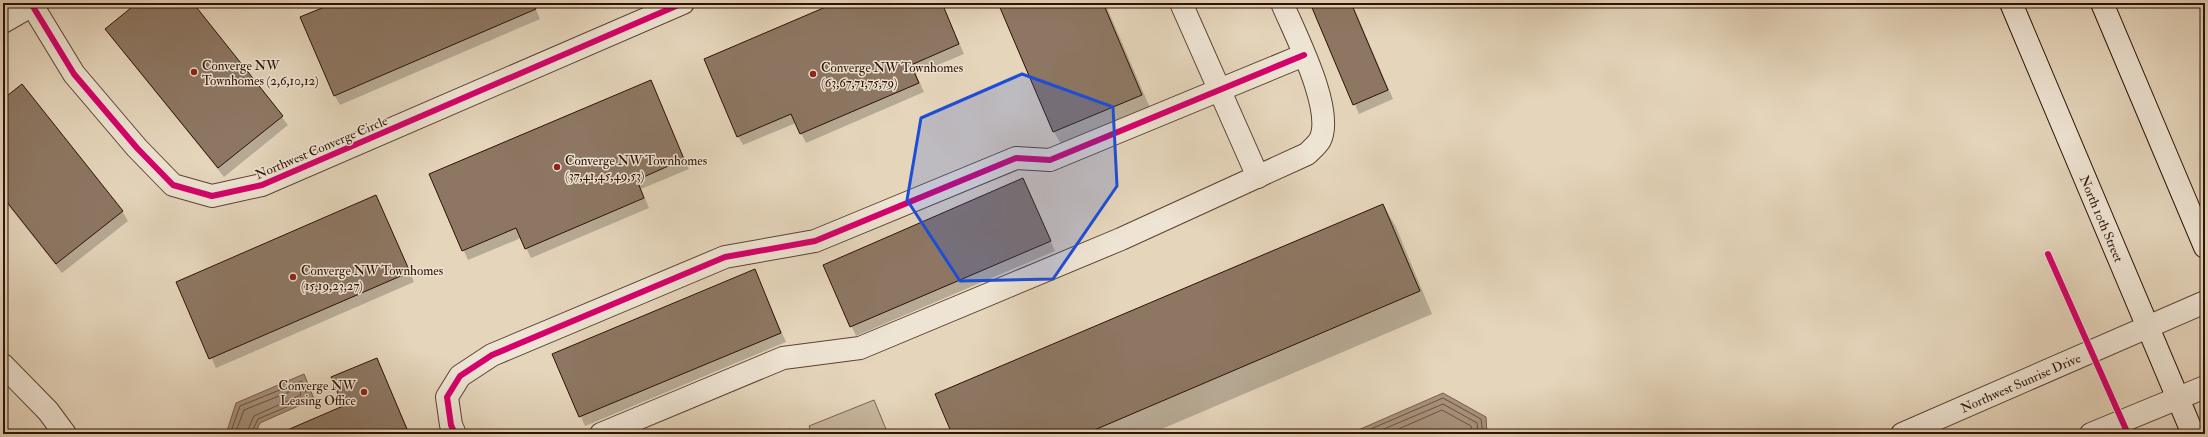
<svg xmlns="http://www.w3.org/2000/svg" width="2208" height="437" viewBox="0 0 2208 437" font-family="'IM FELL Double Pica',serif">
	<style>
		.green { fill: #c6b49c; stroke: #7a6250 }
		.water { fill: #a7927d; stroke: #775e4d }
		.shadow { fill: #0003 }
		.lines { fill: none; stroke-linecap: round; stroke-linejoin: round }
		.shore { stroke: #6a5240; stroke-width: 1 }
		.building { fill: #8d7763; stroke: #2e1104 }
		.minor-casing { stroke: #5c4232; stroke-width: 24 }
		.tertiary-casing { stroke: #5c4232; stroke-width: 24 }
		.secondary-casing { stroke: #2e1104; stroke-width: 24 }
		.minor { stroke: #eee4d3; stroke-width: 22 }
		.tertiary { stroke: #eee4d3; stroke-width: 22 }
		.secondary { stroke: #eee4d3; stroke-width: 22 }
		.cycleway-casing { stroke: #eee4d3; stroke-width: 8 }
		.cycleway { stroke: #d6006c; stroke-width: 6 }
		.marked { fill: #1d4ed8; fill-opacity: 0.2; stroke: #1d4ed8; stroke-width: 3; stroke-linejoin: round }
		.poi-dot { fill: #8f2418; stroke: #eee4d3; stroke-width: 1.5 }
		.labels { text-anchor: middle; stroke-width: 3; stroke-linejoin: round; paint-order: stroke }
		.poi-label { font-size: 13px; fill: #2e1104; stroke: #eee4d3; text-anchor: start }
		.street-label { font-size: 13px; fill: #2e1104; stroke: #eee4d3 }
	</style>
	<rect width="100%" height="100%" fill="#e5d5bb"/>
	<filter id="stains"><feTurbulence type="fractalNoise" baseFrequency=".005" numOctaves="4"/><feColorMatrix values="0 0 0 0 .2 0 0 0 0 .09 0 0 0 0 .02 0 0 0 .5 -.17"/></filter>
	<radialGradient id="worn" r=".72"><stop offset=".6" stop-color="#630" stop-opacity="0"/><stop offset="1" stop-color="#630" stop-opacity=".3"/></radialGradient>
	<path class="green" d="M874,400L888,434H812L809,426Z"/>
	<g class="water">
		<path d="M304,374L314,399L260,423L255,434H226L236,403Z"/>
		<path d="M1443,393L1486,417L1487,434H1349Z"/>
	</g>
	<g class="shadow">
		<path d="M139,3H192L288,125L224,177L112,38L107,29Z"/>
		<path d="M336,3H533L540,19L340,105L335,96Z"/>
		<path d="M601,3H618L605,9Z"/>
		<path d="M839,3H942L964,54L916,74L924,92L806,143L796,123L743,145L738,136Z"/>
		<path d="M999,3H1105L1154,117L1067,154L1054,132Z"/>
		<path d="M1311,3H1352L1393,99L1359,114Z"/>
		<path d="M650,81L689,169L641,189L649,208L531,258L521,238L468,260L430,175Z"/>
		<path d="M3,100L122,211L128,221L62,273L3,199Z"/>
		<path d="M1023,180L1055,251L856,336L824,265Z"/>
		<path d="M376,196L414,282L216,368L177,283Z"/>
		<path d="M1383,205L1396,227L1432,314L1150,434H953Z"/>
		<path d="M754,270L786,342L585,426L554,354Z"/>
		<path d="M377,359L410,434H281L345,406Z"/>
	</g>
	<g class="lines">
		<g class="shore">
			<path d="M230,434L240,406L302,381L308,398L258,419L251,434"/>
			<path d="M235,434L244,410L299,388L301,395L254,416L246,434"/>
			<path d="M1359,434L1443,398L1481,419L1483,434"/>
			<path d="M1372,434L1443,404L1477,423L1478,434"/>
			<path d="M1387,434L1442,410L1471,426L1472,434"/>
		</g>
	</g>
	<g class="building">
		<path d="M137,3H193L283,116L218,168L105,29Z"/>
		<path d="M334,3H533L536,9L334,96L300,17Z"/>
		<path d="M835,3H942L959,44L911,65L919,83L800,134L791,114L737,137L704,59Z"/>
		<path d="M998,3H1103L1142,95L1053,132Z"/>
		<path d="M1310,3H1351L1388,90L1353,105Z"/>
		<path d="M651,80L684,159L637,180L644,198L525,249L516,228L462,251L429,174Z"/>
		<path d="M22,84L123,211L56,264L3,197V99Z"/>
		<path d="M1023,178L1051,241L850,327L823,265Z"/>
		<path d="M376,195L410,272L209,359L176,282Z"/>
		<path d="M1383,204L1420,291L1085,434H952L935,394Z"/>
		<path d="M755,269L781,333L579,417L552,354Z"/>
		<path d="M377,358L409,434H278L343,406L331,377Z"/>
		<path d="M790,429L793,434H778Z"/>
	</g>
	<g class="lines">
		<g class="minor-casing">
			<g id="minor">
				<path d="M1181,3L1258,177"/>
				<path d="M32,5L74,74L137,148L173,185L212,196L262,185L683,3"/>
				<path d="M3,22L36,3"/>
				<path d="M3,365L48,411L65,434"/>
				<path d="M455,434L451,425L447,397L460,376L492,355L725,257L815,241L1016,158L1050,160L1304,55"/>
				<path d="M601,434L783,358L860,348L1121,239L1307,154C1311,150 1317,145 1320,140C1335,110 1294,32 1282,3"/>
			</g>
		</g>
		<g class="tertiary-casing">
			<g id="tertiary">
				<path id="s1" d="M1902,434L2205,302"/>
				<path d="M2091,434L2205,387"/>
			</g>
		</g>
		<g class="secondary-casing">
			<g id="secondary">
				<path id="s2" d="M2011,3L2193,434"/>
				<path d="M2102,3L2205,247"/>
			</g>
		</g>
		<use href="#minor" class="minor"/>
		<use href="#tertiary" class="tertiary"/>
		<use href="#secondary" class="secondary"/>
		<g class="cycleway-casing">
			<g id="cycleway">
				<path d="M32,5L74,74L137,148L173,185L212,196L262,185L683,3"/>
				<path d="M2048,254L2128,434"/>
				<path d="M455,434L451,425L447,397L460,376L492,355L725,257L815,241L1016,158L1050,160L1304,55"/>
			</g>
		</g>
		<use href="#cycleway" class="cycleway"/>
	</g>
	<path class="marked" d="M1022,74L1113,107L1117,186L1053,279L960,281L907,200L921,118Z"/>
	<g class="poi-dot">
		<circle cx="194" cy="72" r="4"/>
		<circle cx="813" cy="74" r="4"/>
		<circle cx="557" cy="167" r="4"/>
		<circle cx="293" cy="277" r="4"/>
		<circle cx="364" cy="392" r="4"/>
	</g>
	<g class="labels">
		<g class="poi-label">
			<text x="202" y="70">Converge NW<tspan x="202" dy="15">Townhomes (2,6,10,12)</tspan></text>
			<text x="821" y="72">Converge NW Townhomes<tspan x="821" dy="15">(63,67,71,75,79)</tspan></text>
			<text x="565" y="165">Converge NW Townhomes<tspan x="565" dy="15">(37,41,45,49,53)</tspan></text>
			<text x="301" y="275">Converge NW Townhomes<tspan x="301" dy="15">(15,19,23,27)</tspan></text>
			<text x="356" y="390" text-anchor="end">Converge NW<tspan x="356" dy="15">Leasing Office</tspan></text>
		</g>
		<g class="street-label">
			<text transform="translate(321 147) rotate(-23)" y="5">Northwest Converge Circle</text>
			<text dy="5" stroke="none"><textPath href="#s2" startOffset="234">North 10th Street</textPath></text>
			<text dy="5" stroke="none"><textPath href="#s1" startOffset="129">Northwest Sunrise Drive</textPath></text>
		</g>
	</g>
	<rect width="2208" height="437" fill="none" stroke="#e5d5bb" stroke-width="16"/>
	<rect x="4" y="4" width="2200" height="429" fill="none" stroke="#2e1104" stroke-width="2"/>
	<rect x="8" y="8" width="2192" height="421" fill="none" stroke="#2e1104"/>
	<rect width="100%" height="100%" filter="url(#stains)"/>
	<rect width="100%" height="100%" fill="url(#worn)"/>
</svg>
